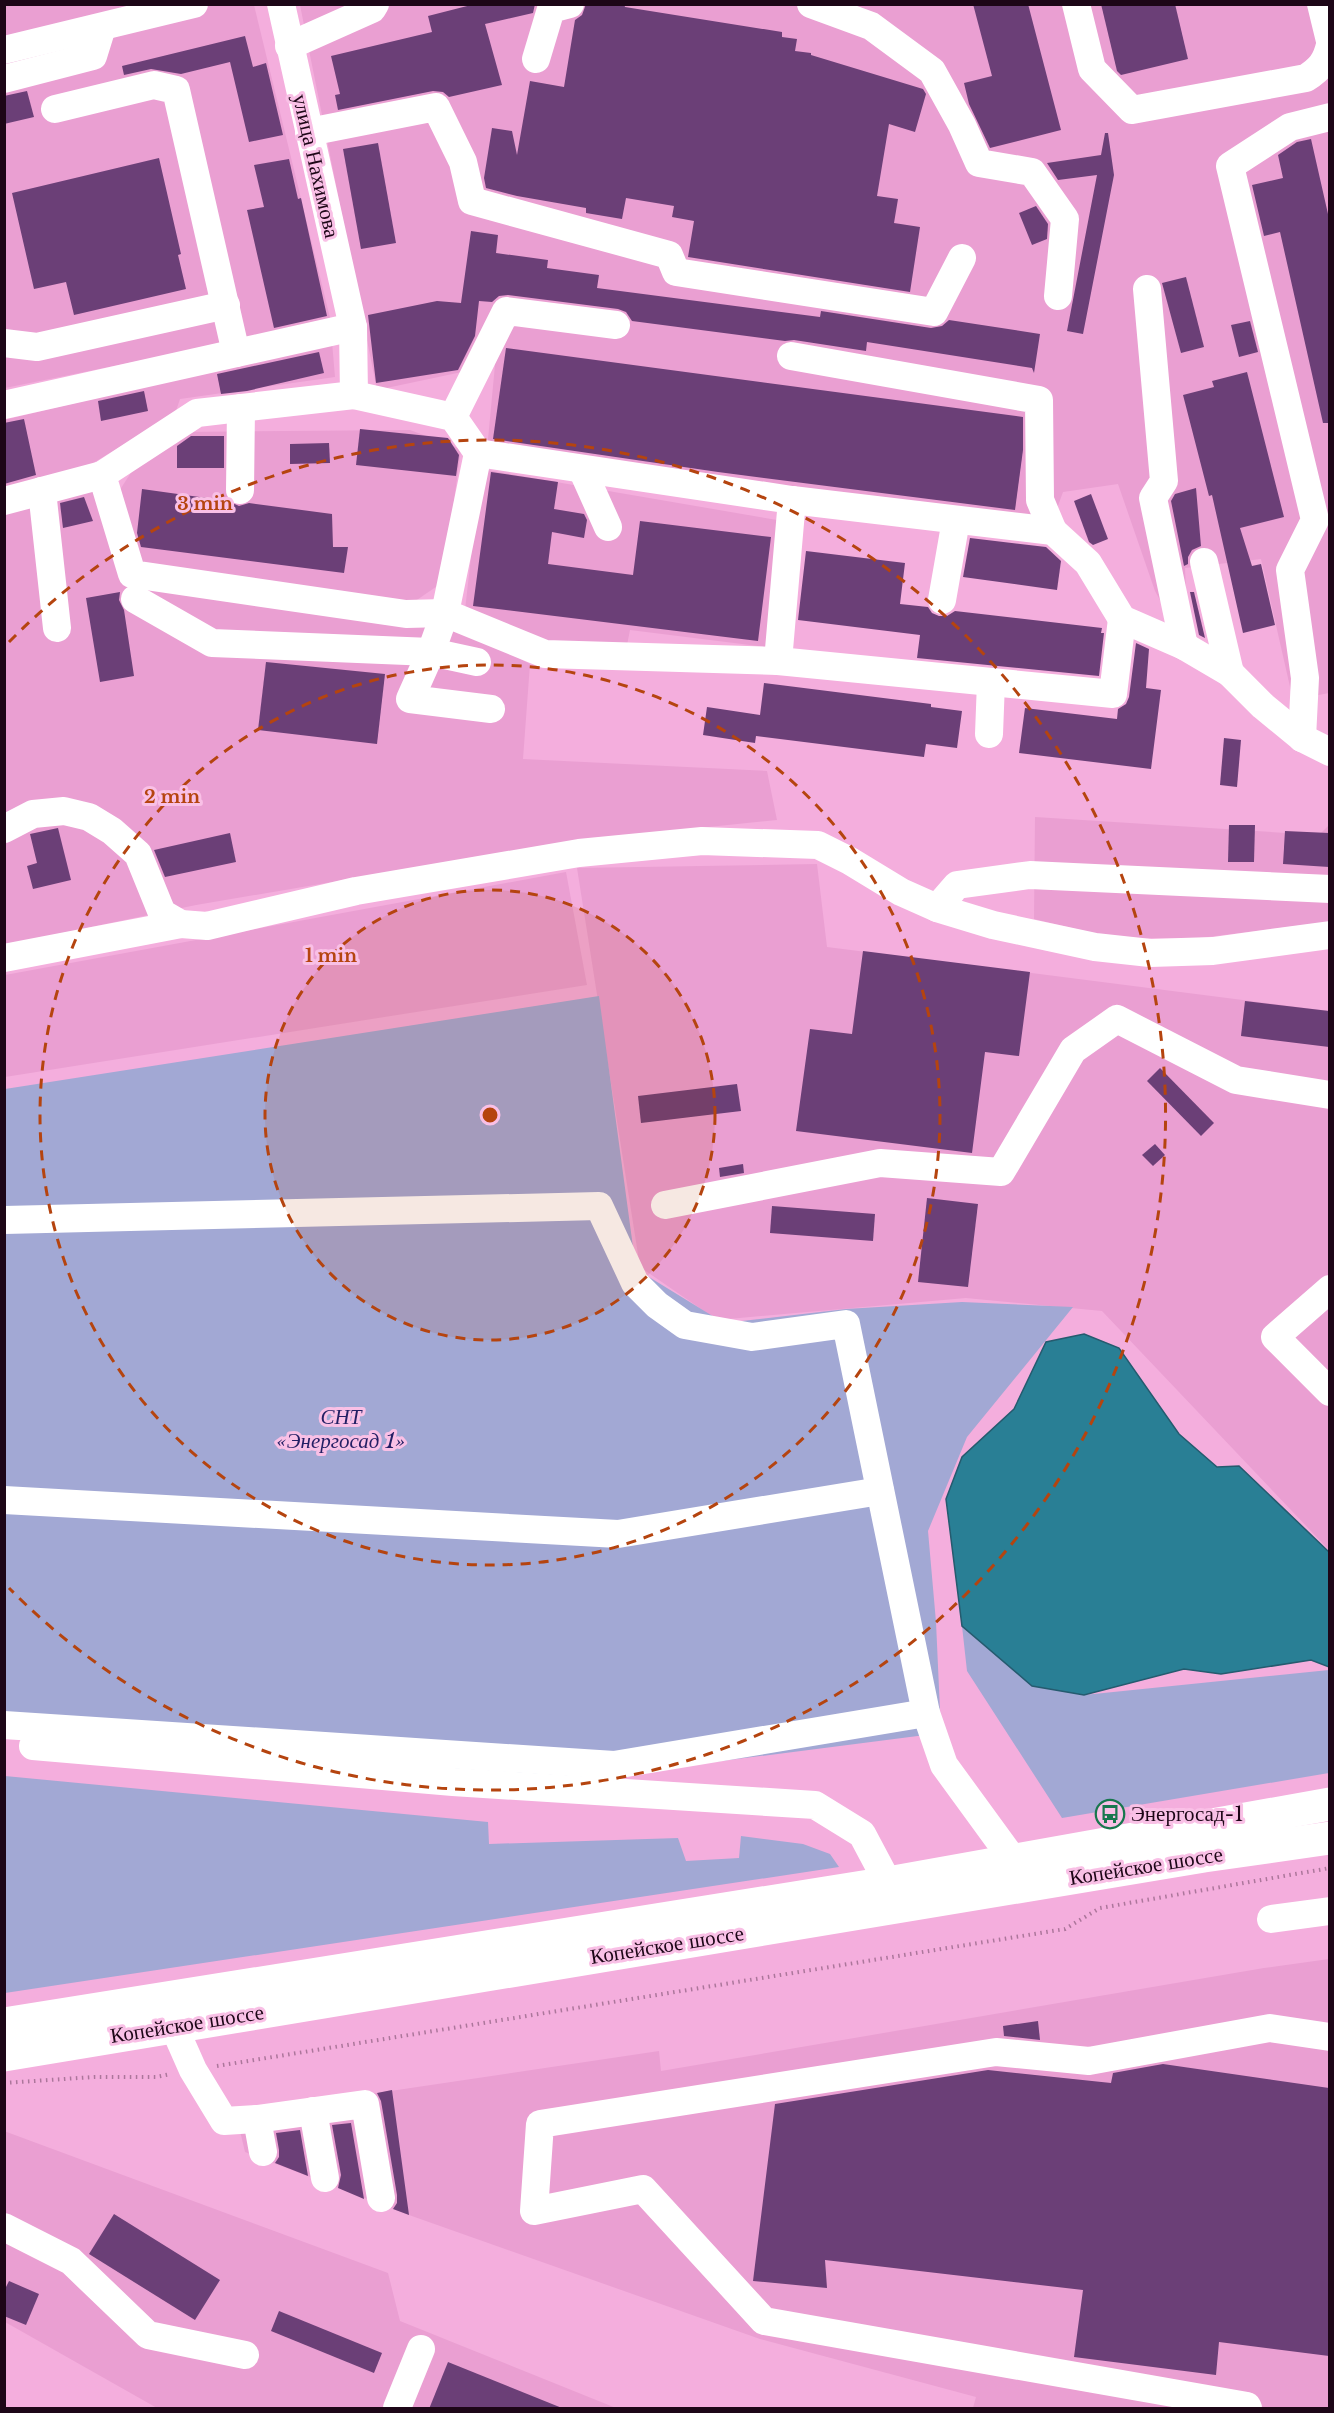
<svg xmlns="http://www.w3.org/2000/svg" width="1334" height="2413" viewBox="0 0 1334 2413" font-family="'Libre Baskerville',serif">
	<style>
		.built { fill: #ea9fd2 }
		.green { fill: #a2a8d4 }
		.water { fill: #297f95; stroke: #255b6f; stroke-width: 1.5 }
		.building { fill: #6b3f77 }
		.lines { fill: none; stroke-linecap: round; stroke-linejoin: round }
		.path { stroke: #ac769b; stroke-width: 4; stroke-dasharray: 1.5 4.5; stroke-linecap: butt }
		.minor { stroke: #fff; stroke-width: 28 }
		.major { stroke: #fff; stroke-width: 33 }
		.ring { fill: none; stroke: #b5440f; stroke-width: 3; stroke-dasharray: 10 8 }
		.labels { text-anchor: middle; stroke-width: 6; stroke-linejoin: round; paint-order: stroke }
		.street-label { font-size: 21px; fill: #1d0617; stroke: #f9c0e6 }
		.park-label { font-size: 21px; font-style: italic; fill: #231f64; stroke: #f9c0e6 }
		.poi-label { font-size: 21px; fill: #1d0617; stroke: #f9c0e6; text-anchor: start }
		.centre { fill: #b5440f; stroke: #f9c0e6; stroke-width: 3 }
		.ring-label { font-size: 18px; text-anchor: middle; font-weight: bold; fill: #b5440f; stroke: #f9c0e6; stroke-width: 6; stroke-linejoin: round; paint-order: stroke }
	</style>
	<rect width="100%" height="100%" fill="#f4aedd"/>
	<g class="built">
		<path d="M5,5H254L331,322L5,388Z"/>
		<path d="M300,5H1329V693L1293,700L1261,559L1185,568L1187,615L1171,620L1155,591L1118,484L1063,492L1051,525L487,450L495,365L377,390Z"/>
		<path d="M332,342L335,377L180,399L175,414L88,466L124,582L470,633L530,664L523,759L767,771L777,820L573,841L196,905L5,945L4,420Z"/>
		<path d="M410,430L461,449L443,582L411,604L143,566L112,502L134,468L180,432Z"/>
		<path d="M481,469L777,520L766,647L630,630L626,650L543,646L465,610Z"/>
		<path d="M1035,817L1319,835L1329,825V922L1200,938H1114L1034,919Z"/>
		<path d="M817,864L827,947L1329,1011V1550L1102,1311L966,1298L717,1320L640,1267L577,868Z"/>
		<path d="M566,872L587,985L5,1077V975Z"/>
		<path d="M1329,1959V2408H973L976,2397L760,2339L409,2215L245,2152L236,2114L659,2051L661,2071L1264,1968Z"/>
		<path d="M4,2131L388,2273L400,2321L616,2408H157L5,2322Z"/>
	</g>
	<g class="green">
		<path d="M599,996L636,1269L724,1323L846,1309L962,1302L1073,1307L967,1437L928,1531L936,1622L941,1733L542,1784L5,1738V1089Z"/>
		<path d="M962,1626L1032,1686L1084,1695L1329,1670V1773L1062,1818L967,1671Z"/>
		<path d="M5,1776L488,1822L489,1844L678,1838L686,1861L739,1858L741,1836L803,1844L830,1854L839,1867L5,1993Z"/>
	</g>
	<path class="water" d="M1084,1334L1119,1348L1179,1434L1217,1467L1239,1466L1329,1552V1667L1311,1660L1221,1674L1184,1669L1084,1695L1032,1686L962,1626L946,1499L962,1457L1014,1409L1046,1342Z"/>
	<g class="building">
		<path d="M475,4H535L533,13L485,24L502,85L449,97L443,92L433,91L338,110L335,95L340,94L331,56L432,32L428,16Z"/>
		<path d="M586,4H624L625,7L782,32V37L797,39L795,51L811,53V55L923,89L926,94L915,132L889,124L877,196L898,199L894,223L920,227L910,292L688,257L694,221L672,217L674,206L626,198L622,219L586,213V208L517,196L486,188L484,178L492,128L512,131L517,155L530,81L564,87L575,20L582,15Z"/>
		<path d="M973,4H1028L1061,130L990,148L969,104L964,83L992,76Z"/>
		<path d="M1101,4H1175L1188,59L1121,75L1117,71Z"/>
		<path d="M245,36L253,67L266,63L283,135L249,142L230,62L181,74L151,69L124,75L122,66Z"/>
		<path d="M27,91L34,117L4,124V96Z"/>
		<path d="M1105,133H1108L1114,175L1083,334L1067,331L1097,175L1058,180L1047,163L1101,155Z"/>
		<path d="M1311,139L1328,214L1329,213V423H1323L1280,232L1264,236L1252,185L1283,178L1278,155L1297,142Z"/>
		<path d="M378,143L396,243L361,249L343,149Z"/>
		<path d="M159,158L181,254L178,255L186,289L74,315L66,282L34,289L12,193Z"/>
		<path d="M289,159L298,199L301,198L327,316L274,328L247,210L264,207L254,165Z"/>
		<path d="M1036,206L1048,224L1047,239L1032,245L1019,213Z"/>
		<path d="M471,231L498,235L496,253L548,260L547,268L599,275L597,288L820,317L821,311L931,328L942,326L949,320L1040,334L1034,373L1032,368L867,342L866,351L794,340L785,341L632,321L626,312L618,309L508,295L499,296L492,302L479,301L475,336L458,370L376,383L368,315L437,301L461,303Z"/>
		<path d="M1186,277L1204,347L1181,353L1162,283Z"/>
		<path d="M1250,321L1258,352L1239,357L1231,325Z"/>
		<path d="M506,348L1023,417V450L1015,510L718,472L493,439Z"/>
		<path d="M319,352L324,373L247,391L221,394L217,374Z"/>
		<path d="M1247,372L1284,517L1240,528L1252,566L1261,564L1275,625L1243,633L1212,495L1209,496L1183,395L1214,387L1212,381Z"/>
		<path d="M144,391L148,411L101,421L98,401Z"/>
		<path d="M24,419L36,475L4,484V423Z"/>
		<path d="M360,429L448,438L459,455L456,476L356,465Z"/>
		<path d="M191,436H224V468H177V446Z"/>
		<path d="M329,443L330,463L290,464V444Z"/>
		<path d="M491,472L558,482L554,509L584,514L587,520L584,538L552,532L548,564L633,575L640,521L771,537L758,641L473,606Z"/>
		<path d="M1196,488L1201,546L1192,550L1188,557V564L1184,566L1171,501L1175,494Z"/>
		<path d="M142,489L228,501L239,506L249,503L332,514L333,547H348L344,573L141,547L137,533Z"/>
		<path d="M1091,494L1108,539L1093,545L1089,542L1074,501Z"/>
		<path d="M84,497L93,521L63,528L60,503Z"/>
		<path d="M970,538L1046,547L1061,561L1057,590L963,577Z"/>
		<path d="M806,551L905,563L900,604L928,607L932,613L939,616H947L955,611L1102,628L1101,633H1104L1099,676L917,658L920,635L798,620Z"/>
		<path d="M120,592L119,600L124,610L134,676L100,682L86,598Z"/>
		<path d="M1190,592H1194L1205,638L1199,635Z"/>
		<path d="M1136,643L1149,649L1146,688L1161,690L1151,769L1019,753L1025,708L1117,719L1118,709L1126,704L1129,697Z"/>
		<path d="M266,662L385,674L377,744L258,730Z"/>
		<path d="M764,683L931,704V707L962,711L957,748L926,744L924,757L756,736L755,743L703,735L707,707L760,715Z"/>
		<path d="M1224,738L1241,740L1237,787L1220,785Z"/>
		<path d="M1229,825H1255L1254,862H1228Z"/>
		<path d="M58,828L71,880L33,889L27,866L37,863L30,834Z"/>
		<path d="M1285,831L1329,833V867L1283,864Z"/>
		<path d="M230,833L236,862L165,877L154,850Z"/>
		<path d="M863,951L1030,972L1019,1056L985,1052L972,1153L796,1131L810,1029L852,1034Z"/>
		<path d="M1245,1001L1329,1011V1047L1241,1036Z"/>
		<path d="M1160,1068L1214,1123L1201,1136L1147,1081Z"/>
		<path d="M737,1084L741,1111L641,1123L638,1096Z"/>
		<path d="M1155,1144L1165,1155L1153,1166L1142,1155Z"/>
		<path d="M743,1164L744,1173L720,1177L719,1168Z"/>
		<path d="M927,1198L978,1204L968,1287L918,1282Z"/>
		<path d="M772,1206L875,1214L873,1241L770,1233Z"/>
		<path d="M1038,2021L1040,2040L1004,2036L1003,2026Z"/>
		<path d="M1163,2064L1329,2088V2356L1219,2342L1216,2375L1074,2357L1083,2290L825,2260L827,2288L753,2281L775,2104L988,2070L1111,2083L1113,2073Z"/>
		<path d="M392,2090L409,2215L393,2209L397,2203V2195L381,2101L377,2093Z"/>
		<path d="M351,2123L364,2199L338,2188L341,2175L332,2125Z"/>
		<path d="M300,2130L308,2176L275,2163L279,2157V2150L276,2133Z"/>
		<path d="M114,2214L220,2280L195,2320L89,2254Z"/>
		<path d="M9,2281L39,2294L26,2325L4,2316V2291Z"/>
		<path d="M279,2311L382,2353L374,2373L271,2331Z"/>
		<path d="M448,2362L562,2408V2409H429Z"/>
	</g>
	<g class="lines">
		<g class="path">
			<path d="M217,2066L1065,1929L1100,1908L1330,1868"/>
			<path d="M4,2083L94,2077H156L171,2074"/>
		</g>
		<g class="minor">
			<path d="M281,4L353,327L354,395L197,413L102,475L132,574L406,614L445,613L545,654L778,661L1113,694L1122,619"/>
			<path d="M811,4L871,26L932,71L962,125L979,163L1032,172L1065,219L1058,296"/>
			<path d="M1076,4L1092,69L1132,110L1306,78C1320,69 1326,62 1330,45"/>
			<path d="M1321,4L1330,41"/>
			<path d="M289,46L372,9L375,4"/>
			<path d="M4,50L194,4"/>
			<path d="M536,59L551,9L570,4"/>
			<path d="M4,79L93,56L102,27"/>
			<path d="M55,109L154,85L176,90L236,353"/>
			<path d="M309,132L436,107L463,162L472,201L669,255L676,272L934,312L962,258"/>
			<path d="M1147,289L1164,481L1153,498L1184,646"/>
			<path d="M4,343L37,347L226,305"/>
			<path d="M791,356L1039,400L1040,500L1053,531"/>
			<path d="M354,395L453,417L478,453L792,500L1053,531L1088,563L1122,619L1184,646L1230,673L1263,706L1302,738L1330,752"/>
			<path d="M4,405L353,327"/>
			<path d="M453,417L506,311L616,325"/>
			<path d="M478,453L445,613L431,652L410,699L491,709"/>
			<path d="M582,469L608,527"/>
			<path d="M240,490L241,408"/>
			<path d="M42,491L57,628"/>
			<path d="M4,501L102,475"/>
			<path d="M1204,562L1230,673"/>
			<path d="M135,599L212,643L431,652L477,662"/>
			<path d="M942,600L956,520"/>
			<path d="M778,661L792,500"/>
			<path d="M989,734L991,682"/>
			<path d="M1302,738L1305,678L1290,570L1315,520L1230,166L1290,127L1330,117"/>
			<path d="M4,829L33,814L64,811L89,817L112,831L138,854L162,913L181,924L207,926L356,891L579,853L702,841L818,845L850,861L901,892L937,908L993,925L1095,947L1150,953L1213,951L1330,935"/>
			<path d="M937,908L957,885L1030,875L1330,889"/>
			<path d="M4,958L181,924"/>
			<path d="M665,1205L880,1163L1001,1172L1073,1050L1117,1019L1236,1080L1330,1095"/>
			<path d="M4,1220L599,1206L635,1283L657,1305L685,1325L752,1337L846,1324L926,1713L944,1765L1014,1861"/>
			<path d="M1330,1289L1275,1337L1330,1392"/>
			<path d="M4,1500L618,1534L880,1491"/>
			<path d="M4,1725L614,1765L926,1713"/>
			<path d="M33,1746L453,1782L815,1805L862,1834L888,1883"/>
			<path d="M1271,1919L1330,1911"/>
			<path d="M174,2027L193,2070L224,2121L257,2119L365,2104L381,2198"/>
			<path d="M313,2111L325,2178"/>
			<path d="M257,2119L263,2152"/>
			<path d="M4,2227L71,2261L148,2335L245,2355"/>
			<path d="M397,2408L421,2349"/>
			<path d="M1248,2408L1247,2406L764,2321L643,2189L534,2211L540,2124L996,2052L1089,2061L1270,2028L1330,2037"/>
		</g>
		<g class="major">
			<path d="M4,2024L888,1883L1330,1804"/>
			<path d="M4,2055L1204,1856L1330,1838"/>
		</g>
	</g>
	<circle cx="490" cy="1115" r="225" fill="#b5440f" fill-opacity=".12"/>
	<g class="ring">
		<circle cx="490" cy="1115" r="225"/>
		<circle cx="490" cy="1115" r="450"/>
		<path d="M9 642A675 675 0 1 1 9 1588"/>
	</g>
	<defs>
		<g id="bus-ring" transform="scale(1.5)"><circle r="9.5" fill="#f9c0e6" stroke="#18774e" stroke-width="1.5"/><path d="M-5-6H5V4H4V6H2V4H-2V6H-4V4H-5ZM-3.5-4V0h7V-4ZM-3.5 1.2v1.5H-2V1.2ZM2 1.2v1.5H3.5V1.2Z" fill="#18774e"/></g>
	</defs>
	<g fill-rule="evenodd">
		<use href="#bus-ring" x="1110" y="1814"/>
	</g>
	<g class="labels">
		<g class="street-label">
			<text transform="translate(316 166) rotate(77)" y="7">улица Нахимова</text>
			<text transform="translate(1146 1866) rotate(-9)" y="7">Копейское шоссе</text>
			<text transform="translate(667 1945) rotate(-9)" y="7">Копейское шоссе</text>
			<text transform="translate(187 2024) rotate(-9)" y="7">Копейское шоссе</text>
		</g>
		<g class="park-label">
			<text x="341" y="1424">СНТ<tspan x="341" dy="24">«Энергосад 1»</tspan></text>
		</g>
		<g class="poi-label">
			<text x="1131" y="1821">Энергосад-1</text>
		</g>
	</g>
	<circle cx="490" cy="1115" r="9" class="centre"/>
	<g class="ring-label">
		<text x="205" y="510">3 min</text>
		<text x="172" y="803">2 min</text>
		<text x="331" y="962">1 min</text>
	</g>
	<rect width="1334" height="2413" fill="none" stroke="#1d0617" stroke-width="12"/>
</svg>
